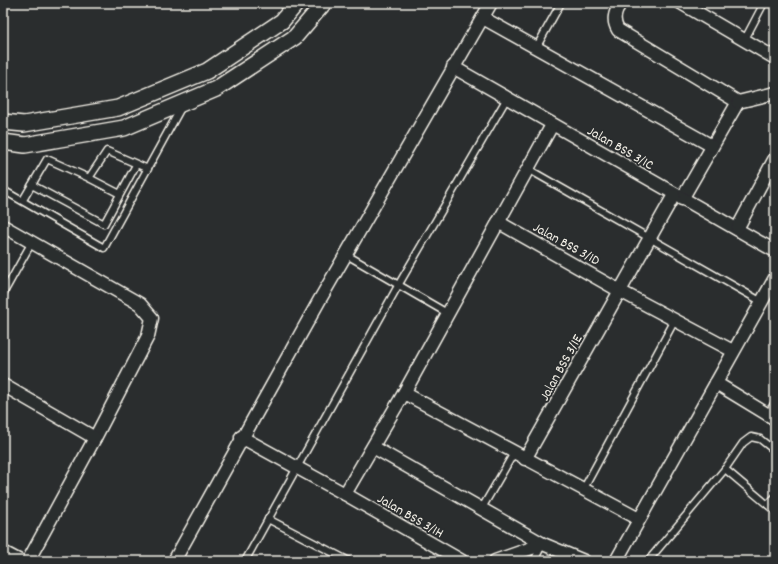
<svg xmlns="http://www.w3.org/2000/svg" width="778" height="564" viewBox="0 0 778 564" font-family="Dekko,sans-serif">
	<style>
		.lines { fill: none; stroke-linecap: round; stroke-linejoin: round }
		.service-casing { stroke: #f4f1e8; stroke-width: 9 }
		.minor-casing { stroke: #f4f1e8; stroke-width: 15 }
		.tertiary-casing { stroke: #f4f1e8; stroke-width: 18 }
		.service { stroke: #2a2d2e; stroke-width: 6 }
		.minor { stroke: #2a2d2e; stroke-width: 12 }
		.tertiary { stroke: #2a2d2e; stroke-width: 15 }
		.labels { text-anchor: middle; stroke-width: 3.5; stroke-linejoin: round; paint-order: stroke }
		.street-label { font-size: 14px; fill: #f4f1e8; stroke: #2a2d2e }
	</style>
	<rect width="100%" height="100%" fill="#2a2d2e"/>
	<filter id="ink" filterUnits="userSpaceOnUse"><feTurbulence type="fractalNoise" baseFrequency=".025" numOctaves="2"/><feDisplacementMap in="SourceGraphic" scale="8" xChannelSelector="R" yChannelSelector="G"/><feConvolveMatrix kernelMatrix="1 2 1 2 8 2 1 2 1" color-interpolation-filters="sRGB"/></filter>
	<g filter="url(#ink)">
		<g class="lines">
			<g class="service-casing">
				<g id="service">
					<path d="M744,41L764,3"/>
					<path d="M536,48L561,3"/>
					<path d="M528,169L762,302"/>
					<path d="M89,178L120,194"/>
					<path d="M32,185L104,224L136,165"/>
					<path d="M3,190L104,248L182,106"/>
					<path d="M23,200L47,159L89,178L107,151L148,169"/>
					<path d="M345,254L447,313"/>
					<path d="M3,294L32,242"/>
					<path d="M768,415L775,402"/>
					<path d="M725,469L775,511"/>
					<path d="M583,490L675,320"/>
					<path d="M768,505L775,497"/>
					<path d="M482,508L514,453"/>
					<path d="M268,519L349,561"/>
					<path d="M245,561L399,284L507,98"/>
					<path d="M534,561L542,545"/>
					<path d="M648,561L725,469L743,443L751,437L760,439L775,451"/>
				</g>
			</g>
			<g class="minor-casing">
				<g id="minor">
					<path d="M620,3C615,13 612,20 618,30L738,102L682,199"/>
					<path d="M681,3L775,58"/>
					<path d="M483,18L712,146"/>
					<path d="M453,67L775,251"/>
					<path d="M738,102L775,93"/>
					<path d="M498,222L620,291L733,351"/>
					<path d="M3,226L140,304L152,318L148,336L95,438L28,561"/>
					<path d="M737,229L775,158"/>
					<path d="M716,383L775,419"/>
					<path d="M3,385L95,438"/>
					<path d="M404,393L639,519"/>
					<path d="M241,437L345,494L404,393L552,125"/>
					<path d="M373,447L543,544"/>
					<path d="M525,459L674,195"/>
					<path d="M345,494L462,561"/>
					<path d="M3,552L20,561"/>
					<path d="M174,561L319,301L491,3"/>
					<path d="M495,561L543,544L584,561"/>
					<path d="M616,561L775,278"/>
				</g>
			</g>
			<g class="tertiary-casing">
				<g id="tertiary">
					<path d="M3,122L24,124L118,108L207,71L282,21L297,3"/>
					<path d="M3,142L25,145L124,128L216,89L295,37L324,3"/>
				</g>
			</g>
			<use href="#service" class="service"/>
			<use href="#minor" class="minor"/>
			<use href="#tertiary" class="tertiary"/>
		</g>
	</g>
	<g class="labels">
		<g class="street-label">
			<text transform="translate(621 147) rotate(30)" y="5">Jalan BSS 3/1C</text>
			<text transform="translate(567 243) rotate(29)" y="5">Jalan BSS 3/1D</text>
			<text transform="translate(560 367) rotate(-61)" y="5">Jalan BSS 3/1E</text>
			<text transform="translate(411 515) rotate(30)" y="5">Jalan BSS 3/1H</text>
		</g>
	</g>
	<rect width="778" height="564" fill="none" stroke="#2a2d2e" stroke-width="16"/>
	<rect x="8" y="8" width="762" height="548" fill="none" stroke="#f4f1e8" stroke-width="1.5" filter="url(#ink)"/>
</svg>
